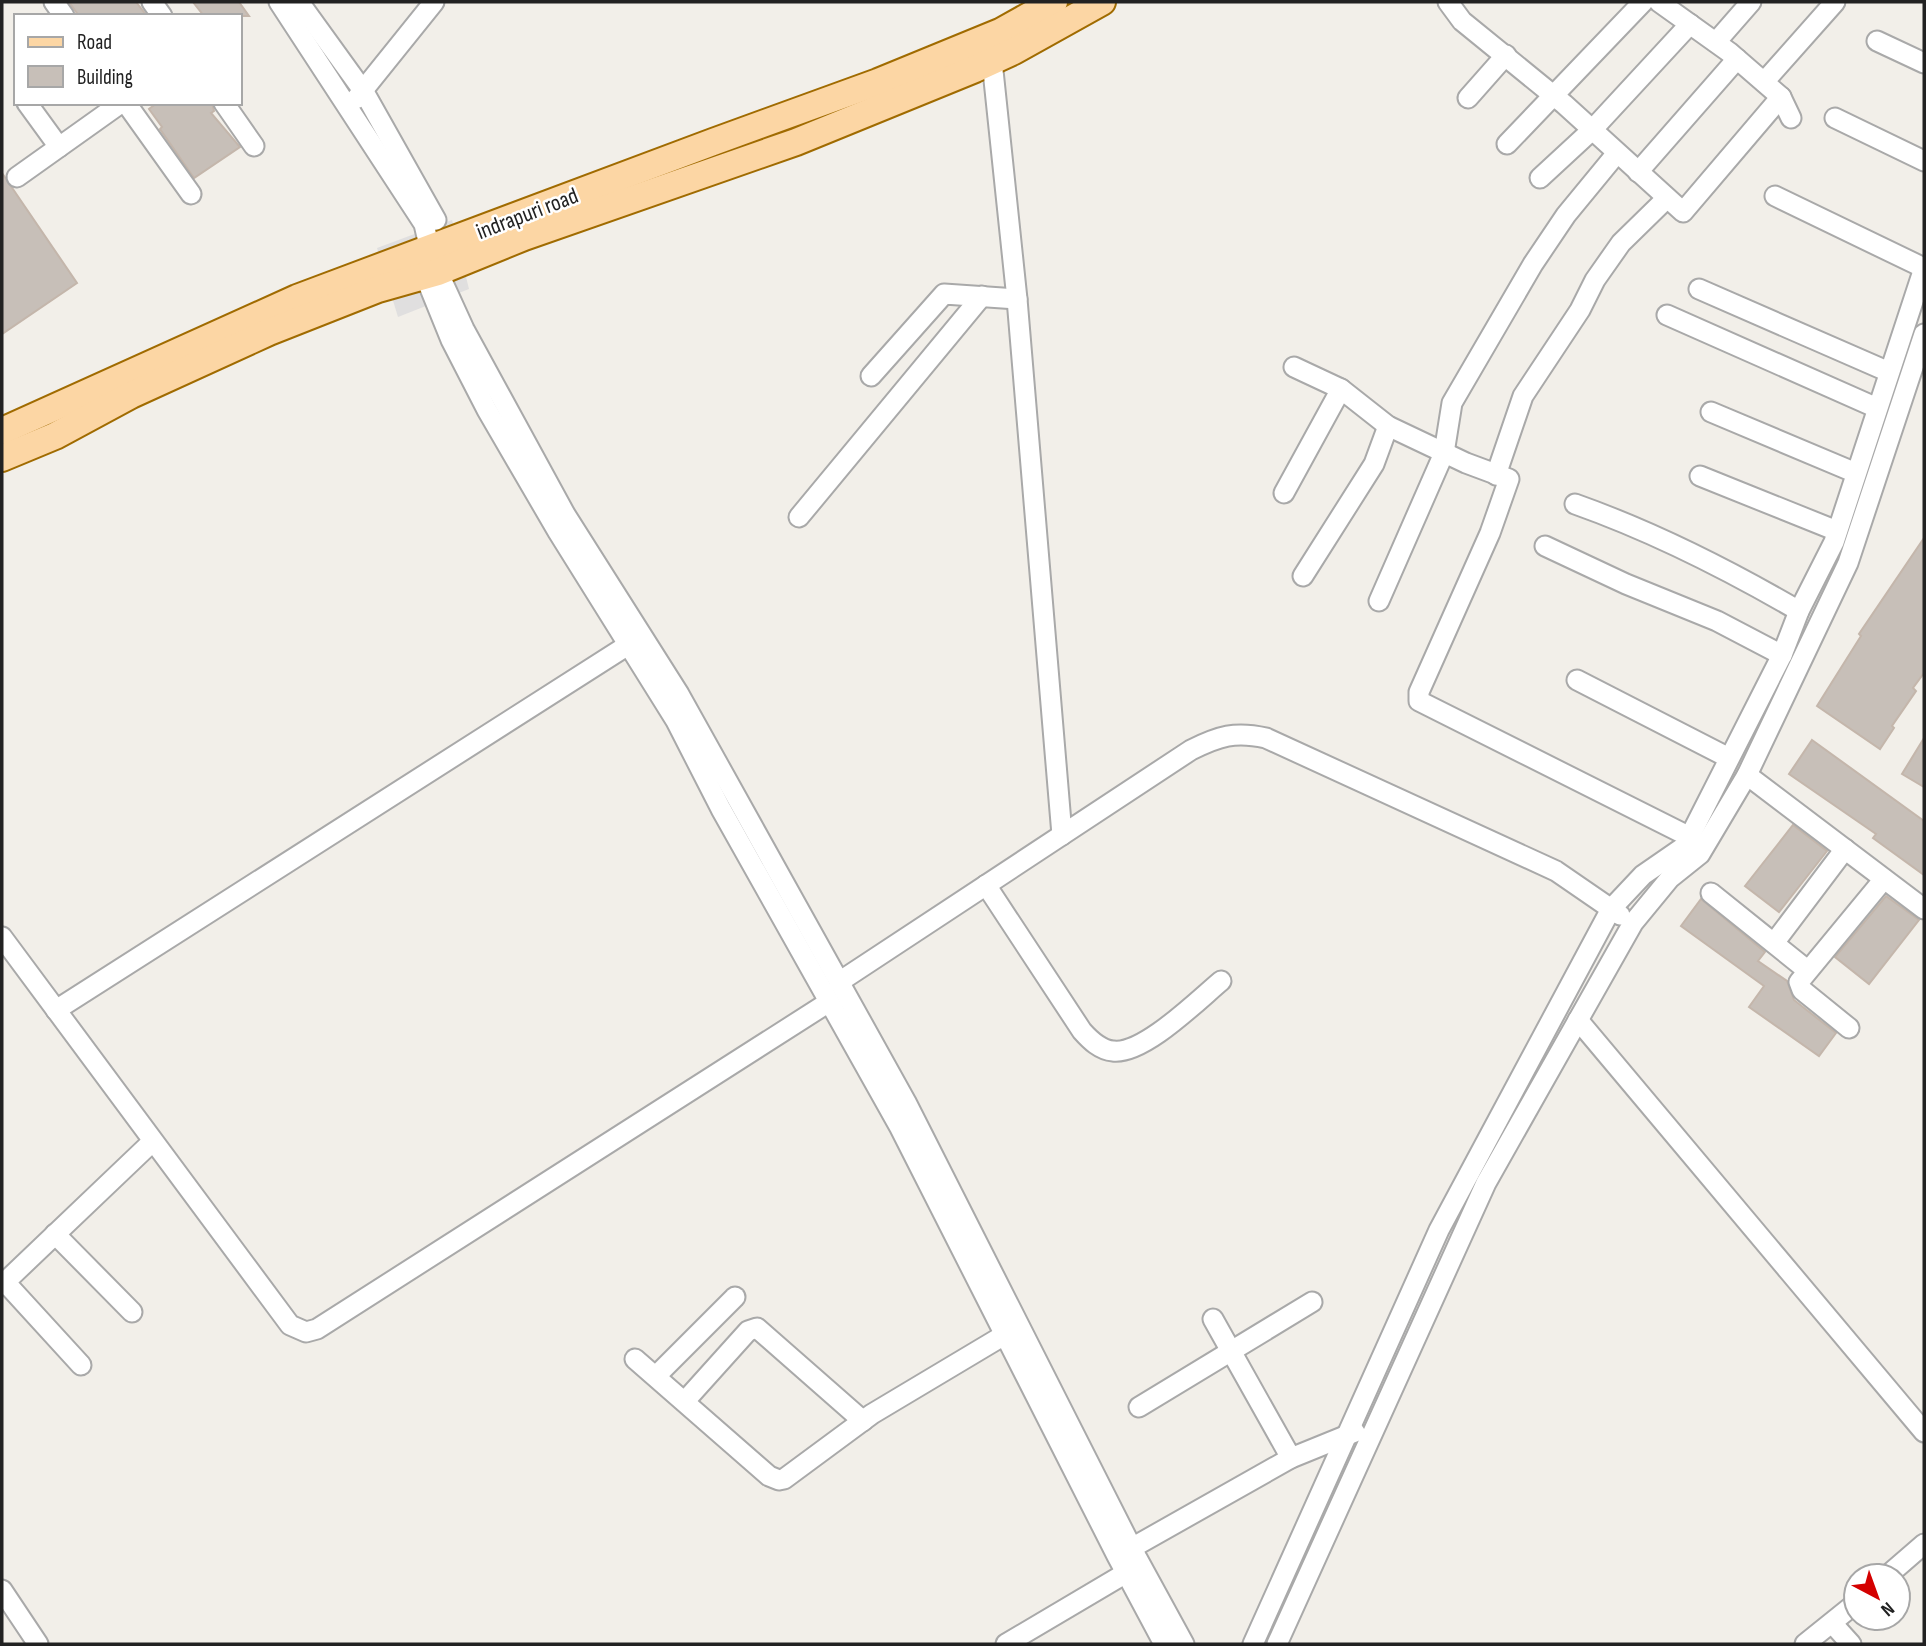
<svg xmlns="http://www.w3.org/2000/svg" width="1926" height="1646" viewBox="0 0 1926 1646" font-family="'Sofia Sans Condensed',sans-serif">
	<style>
		.residential { fill: #e0dfdf }
		.building { fill: #c7bfb8; stroke: #c4b6ab; stroke-width: 2 }
		.lines { fill: none; stroke-linecap: round; stroke-linejoin: round }
		.minor-casing { stroke: #a9a9a9; stroke-width: 23 }
		.major-casing { stroke: #a06b00; stroke-width: 30 }
		.minor { stroke: #fff; stroke-width: 19 }
		.major { stroke: #fcd6a4; stroke-width: 26 }
		.labels { text-anchor: middle; stroke-width: 5; stroke-linejoin: round; paint-order: stroke }
		.street-label { font-size: 23px; fill: #222; stroke: #fff }
	</style>
	<rect width="100%" height="100%" fill="#f2efe9"/>
	<path class="residential" d="M452,220L469,289L398,317L377,248Z"/>
	<g class="building">
		<path d="M69,2H136L147,16H79Z"/>
		<path d="M193,2H239L249,16H204Z"/>
		<path d="M157,103H212L214,111L211,113L240,147L194,178L160,129L162,127L149,109Z"/>
		<path d="M2,173L77,283L2,334Z"/>
		<path d="M1924,538V673L1913,688L1916,691L1892,726L1894,728L1880,749L1817,706L1861,636L1859,634Z"/>
		<path d="M1924,738V787L1902,774Z"/>
		<path d="M1812,740L1924,821V875L1873,838L1876,834L1789,774Z"/>
		<path d="M1793,825L1827,851L1779,912L1745,886Z"/>
		<path d="M1886,896L1919,920L1869,984L1835,957Z"/>
		<path d="M1701,899L1765,952L1758,961L1787,981L1794,1000L1836,1033L1819,1056L1749,1007L1764,986L1681,926Z"/>
	</g>
	<g class="lines">
		<g class="minor-casing">
			<g id="minor">
				<path d="M54,2L64,16"/>
				<path d="M152,2L162,16"/>
				<path d="M279,2L424,224L430,250L425,276L451,340L487,410L558,532L676,721L721,809L899,1126L1117,1556L1164,1644"/>
				<path d="M299,2L364,92L436,220"/>
				<path d="M1448,2L1462,21L1564,104L1683,212L1781,97"/>
				<path d="M1659,2L1729,52L1781,97L1791,118"/>
				<path d="M1877,41L1924,63"/>
				<path d="M1716,42L1751,2"/>
				<path d="M992,61L1017,299L1062,835"/>
				<path d="M1764,82L1835,2"/>
				<path d="M1468,98L1506,55"/>
				<path d="M356,99L434,2"/>
				<path d="M27,103L59,147"/>
				<path d="M126,103L191,194"/>
				<path d="M224,103L254,146"/>
				<path d="M1835,118L1924,161"/>
				<path d="M1507,144L1643,2"/>
				<path d="M1638,172L1737,59"/>
				<path d="M17,177L121,103"/>
				<path d="M1540,178L1592,130L1690,24"/>
				<path d="M1775,196L1924,268"/>
				<path d="M440,259L438,272L464,329L565,514L679,694L906,1102L1137,1558L1184,1644"/>
				<path d="M1699,289L1889,372"/>
				<path d="M1667,315L1877,408"/>
				<path d="M1294,367L1341,389L1388,426L1466,463L1509,479L1490,533L1419,692V701L1690,837"/>
				<path d="M871,376L944,294L1017,299"/>
				<path d="M1711,412L1856,473"/>
				<path d="M1496,475L1523,396L1580,310L1595,280L1621,243L1667,198"/>
				<path d="M1700,476L1837,531"/>
				<path d="M1284,493L1341,389"/>
				<path d="M1575,504C1654,532 1727,569 1799,611"/>
				<path d="M799,517L982,296"/>
				<path d="M1545,546L1626,584L1717,621L1782,655"/>
				<path d="M1303,576L1374,464L1388,426"/>
				<path d="M1379,601L1444,453L1452,403L1533,264L1566,215L1617,153"/>
				<path d="M1577,680L1729,758"/>
				<path d="M1747,775L1924,909"/>
				<path d="M986,885L1082,1031C1090,1040 1100,1050 1113,1051C1143,1055 1197,1001 1221,981"/>
				<path d="M1711,893L1807,970"/>
				<path d="M2,937L290,1325L306,1332L317,1329L829,1002"/>
				<path d="M1774,943L1845,849"/>
				<path d="M839,982L1191,750C1219,736 1235,731 1266,738L1556,871L1620,915"/>
				<path d="M56,1010L628,645"/>
				<path d="M1578,1020L1924,1432"/>
				<path d="M1849,1028L1802,990L1799,982L1884,879"/>
				<path d="M55,1234L132,1312"/>
				<path d="M5,1282L81,1365"/>
				<path d="M2,1285L152,1142"/>
				<path d="M1213,1319L1291,1458"/>
				<path d="M635,1359L769,1476L779,1480L784,1479L872,1414L1006,1334"/>
				<path d="M656,1376L735,1297"/>
				<path d="M685,1401L748,1331L757,1328L863,1421"/>
				<path d="M1139,1407L1312,1302"/>
				<path d="M1121,1554L1291,1458L1355,1432"/>
				<path d="M1887,1576L1924,1544"/>
				<path d="M2,1590L38,1644"/>
				<path d="M1832,1623L1851,1644"/>
				<path d="M1006,1644L1126,1573"/>
				<path d="M1253,1644L1439,1230L1611,909L1643,875L1685,846L1782,655L1799,611L1834,542L1924,268"/>
				<path d="M1277,1644L1486,1183L1633,923L1670,878L1700,854L1747,775L1848,563L1924,334"/>
				<path d="M1805,1644L1856,1603"/>
			</g>
		</g>
		<g class="major-casing">
			<g id="major">
				<path d="M2,431L297,298L713,142L878,82L1000,32L1054,2"/>
				<path d="M2,458L55,436L131,395L269,332L378,289L438,272L524,237L796,142L975,69L1014,51L1102,2"/>
			</g>
		</g>
		<use href="#minor" class="minor"/>
		<use href="#major" class="major"/>
	</g>
	<g class="labels">
		<g class="street-label">
			<text transform="translate(527 213) rotate(-21)" y="8">indrapuri road</text>
		</g>
	</g>
	<rect width="1926" height="1646" fill="none" stroke="#222222" stroke-width="7"/>
	<rect x="14" y="14" width="228" height="91" fill="#ffffff" stroke="#a7a7a7" stroke-width="2"/>
	<rect x="28" y="37" width="35" height="10" fill="#fcd6a4" stroke="#a7a7a7" stroke-width="2"/>
	<text x="77" y="49" font-size="21" fill="#222222">Road</text>
	<rect x="28" y="66" width="35" height="21" fill="#c7bfb8" stroke="#a7a7a7" stroke-width="2"/>
	<text x="77" y="84" font-size="21" fill="#222222">Building</text>
	<g transform="translate(1877 1597) rotate(139)"><circle r="33" fill="#ffffff" stroke="#a7a7a7" stroke-width="2"/>
	<path d="M0-5L12 26L0 18L-12 26Z" fill="#d40000"/>
	<text y="-10" font-size="19" font-weight="bold" text-anchor="middle" fill="#222222">N</text>
	</g>
</svg>
